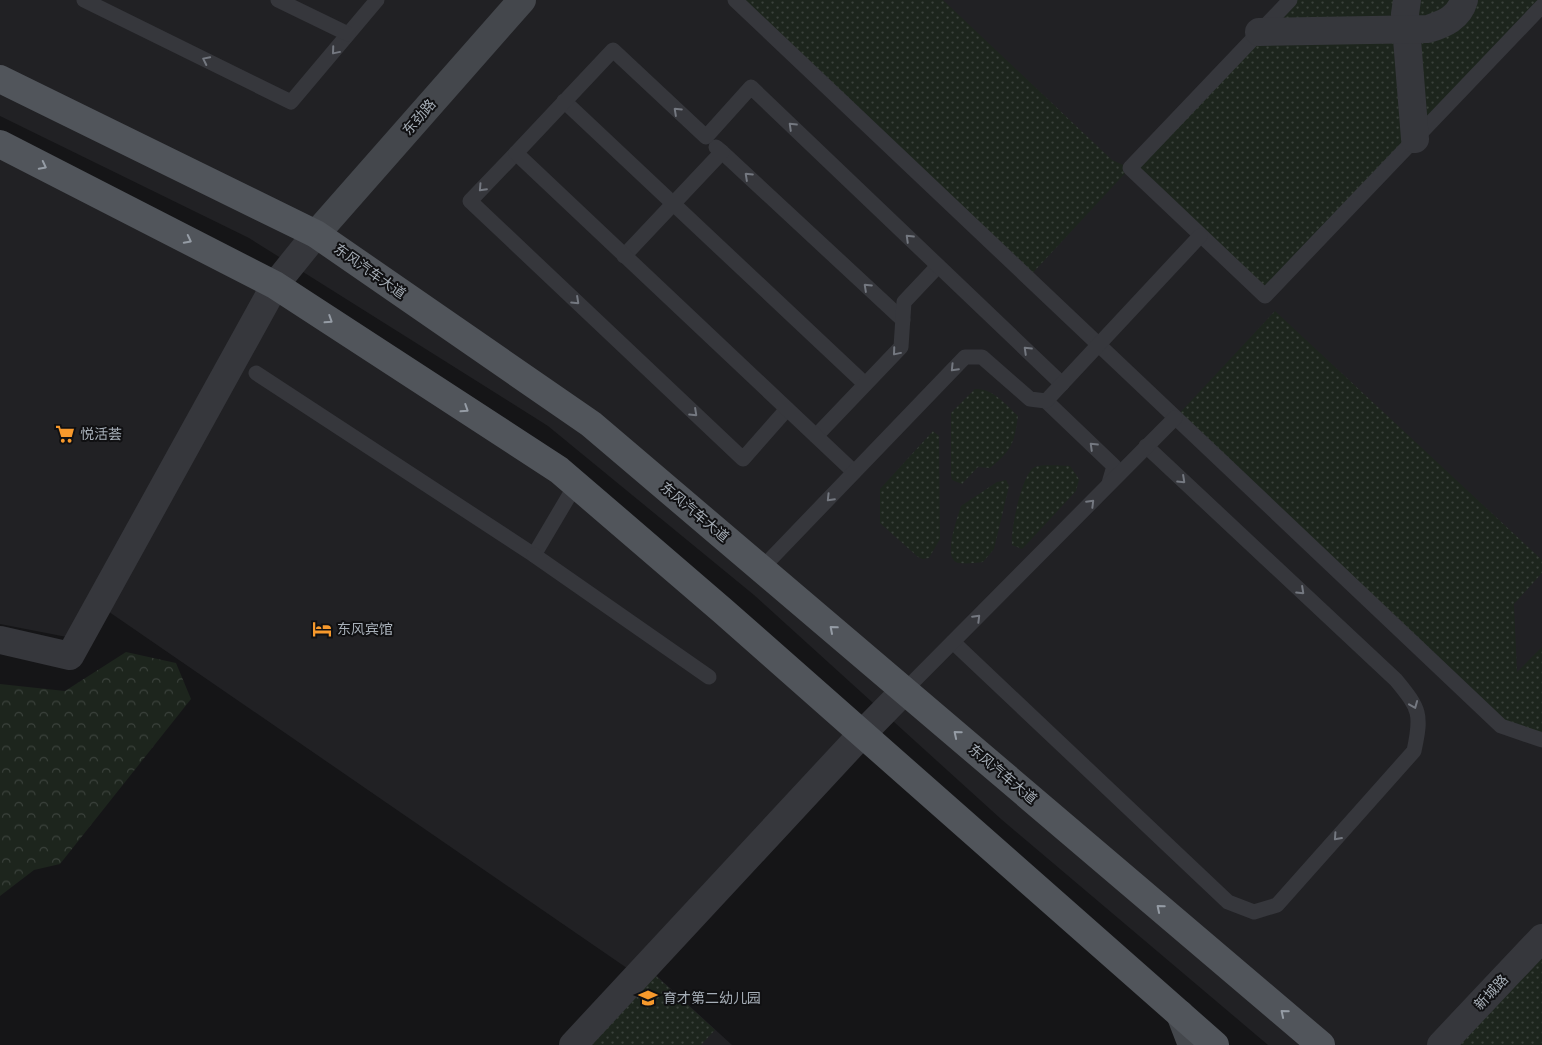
<svg xmlns="http://www.w3.org/2000/svg" width="1542" height="1045" viewBox="0 0 1542 1045" font-family="'Work Sans','Noto Sans SC',sans-serif">
	<style>
		.built { fill: #212124 }
		.grass { fill: url(#grass-dots) }
		.forest { fill: url(#forest-crowns) }
		.lines { fill: none; stroke-linecap: round; stroke-linejoin: round }
		.lane { stroke: #36373c; stroke-width: 15 }
		.street { stroke: #36373c; stroke-width: 28 }
		.secondary { stroke: #44474c; stroke-width: 28 }
		.primary { stroke: #51555b; stroke-width: 28 }
		.oneway { stroke: #747880 }
		.oneway2 { stroke: #959ca5 }
		.labels { text-anchor: middle; stroke-width: 4; stroke-linejoin: round; paint-order: stroke }
		.street-label { font-size: 14px; fill: #a6aeb7; stroke: #101012 }
		.poi-label { font-size: 14px; fill: #a6aeb7; stroke: #101012; text-anchor: start }
	</style>
	<defs>
		<pattern id="grass-dots" width="8" height="8" patternUnits="userSpaceOnUse" patternTransform="scale(1.25)"><rect width="8" height="8" fill="#1d251d"/><path d="M2 2h.1M6 6h.1" fill="none" stroke="#3b423c" stroke-width="1.8" stroke-linecap="round"/></pattern>
		<pattern id="forest-crowns" width="20" height="18" patternUnits="userSpaceOnUse" patternTransform="scale(1.25)"><rect width="20" height="18" fill="#1d251d"/><path d="M2 6a3 3 0 1 1 6 0M12 15a3 3 0 1 1 6 0" fill="none" stroke="#3b423c"/></pattern>
	</defs>
	<rect width="100%" height="100%" fill="#151517"/>
	<g class="built">
		<path d="M0,0H1542V1045H1268L1001,819L754,595L548,426L249,238L0,116Z"/>
		<path d="M0,152L275,285L559,470L862,734L646,966L732,1045H573L637,975L99,605L72,638L0,624Z"/>
	</g>
	<g class="grass">
		<path d="M735,0H943L1112,160L1130,168L1290,0H1542L1265,296L1130,168L1028,278Z"/>
		<path d="M1275,311L1542,560V573L1514,604L1517,672L1542,647V740L1501,726L1175,418Z"/>
		<path d="M975,389C993,388 1006,405 1018,416C1014,444 1012,450 990,468L978,467L962,484L952,480L951,475V413Z"/>
		<path d="M933,431L939,436L940,539L929,558L923,559L918,557L880,523V489Z"/>
		<path d="M1070,466L1079,479L1076,491L1026,545L1022,549L1012,545C1010,532 1022,472 1035,467C1044,464 1060,466 1070,466Z"/>
		<path d="M1006,480L1009,486L994,549L983,562C975,563 966,564 959,563C941,560 958,517 961,506L997,482Z"/>
		<path d="M1542,938V1045H1441Z"/>
		<path d="M646,967L715,1030L701,1045H573Z"/>
	</g>
	<path class="forest" d="M126,652L176,663L191,699L60,864L34,870L0,896V684L65,691Z"/>
	<g class="lines">
		<g class="lane">
			<path d="M84,0L291,102L377,0"/>
			<path d="M278,0L348,34"/>
			<path d="M735,0L1501,726L1542,740"/>
			<path d="M1290,0L1130,168L1265,296L1542,6"/>
			<path d="M564,101L865,384"/>
			<path d="M722,152L903,320"/>
			<path d="M516,153L470,201L743,459L787,409"/>
			<path d="M624,256L722,152L716,147"/>
			<path d="M256,373L534,555L576,484"/>
			<path d="M1046,401L1114,466L1109,483"/>
			<path d="M816,436L901,347L904,302L938,266"/>
			<path d="M854,472L516,153L613,50L706,137L751,87L1062,384"/>
			<path d="M534,555L709,677"/>
			<path d="M762,568L965,357H982L1030,399L1046,401L1200,236"/>
			<path d="M953,642L1228,902L1254,912L1277,905L1414,751C1422,714 1420,709 1396,680L1146,446"/>
			<path d="M905,690L1175,418"/>
		</g>
		<g class="street">
			<path d="M1407,0L1405,14L1415,139"/>
			<path d="M1259,32L1428,29C1444,24 1459,18 1464,0"/>
			<path d="M0,640L70,656L275,285L316,234"/>
			<path d="M573,1045L862,734L905,690"/>
			<path d="M1441,1045L1542,938"/>
		</g>
		<g class="secondary">
			<path d="M316,234L522,0"/>
			<path d="M1180,1014L1192,1045"/>
		</g>
		<g class="primary">
			<path d="M0,79L316,234L591,424L1321,1045"/>
			<path d="M0,144L275,285L559,470L723,611L1215,1045"/>
		</g>
	</g>
	<defs><path id="oneway-chevron" d="M-2-3.5L2.5 0L-2 3.5" fill="none" stroke-width="1.6" stroke-linecap="round" stroke-linejoin="round" transform="scale(1.25)"/></defs>
	<g class="oneway">
		<use href="#oneway-chevron" transform="translate(335 51) rotate(130)"/>
		<use href="#oneway-chevron" transform="translate(206 60) rotate(-154)"/>
		<use href="#oneway-chevron" transform="translate(677 111) rotate(-137)"/>
		<use href="#oneway-chevron" transform="translate(792 126) rotate(-136)"/>
		<use href="#oneway-chevron" transform="translate(748 176) rotate(-137)"/>
		<use href="#oneway-chevron" transform="translate(482 188) rotate(133)"/>
		<use href="#oneway-chevron" transform="translate(909 238) rotate(-136)"/>
		<use href="#oneway-chevron" transform="translate(867 287) rotate(-137)"/>
		<use href="#oneway-chevron" transform="translate(576 301) rotate(43)"/>
		<use href="#oneway-chevron" transform="translate(1027 350) rotate(-136)"/>
		<use href="#oneway-chevron" transform="translate(896 352) rotate(130)"/>
		<use href="#oneway-chevron" transform="translate(954 368) rotate(134)"/>
		<use href="#oneway-chevron" transform="translate(694 413) rotate(43)"/>
		<use href="#oneway-chevron" transform="translate(1093 446) rotate(-136)"/>
		<use href="#oneway-chevron" transform="translate(1182 480) rotate(43)"/>
		<use href="#oneway-chevron" transform="translate(830 498) rotate(134)"/>
		<use href="#oneway-chevron" transform="translate(1091 503) rotate(-45)"/>
		<use href="#oneway-chevron" transform="translate(1301 591) rotate(43)"/>
		<use href="#oneway-chevron" transform="translate(977 618) rotate(-45)"/>
		<use href="#oneway-chevron" transform="translate(1414 705) rotate(68)"/>
		<use href="#oneway-chevron" transform="translate(1337 837) rotate(132)"/>
	</g>
	<g class="oneway2">
		<use href="#oneway-chevron" transform="translate(43 166) rotate(27)"/>
		<use href="#oneway-chevron" transform="translate(188 240) rotate(27)"/>
		<use href="#oneway-chevron" transform="translate(329 320) rotate(33)"/>
		<use href="#oneway-chevron" transform="translate(465 409) rotate(33)"/>
		<use href="#oneway-chevron" transform="translate(833 629) rotate(-139)"/>
		<use href="#oneway-chevron" transform="translate(957 734) rotate(-140)"/>
		<use href="#oneway-chevron" transform="translate(1160 908) rotate(-140)"/>
		<use href="#oneway-chevron" transform="translate(1284 1013) rotate(-140)"/>
	</g>
	<defs>
		<g id="supermarket-bare" transform="scale(1.5)"><path d="M-6-5.5h2.5l.6 2H6L4.5 2H-2.5L-4.4-4H-6ZM-1.5 3.2a1.3 1.3 0 1 0 .1 0ZM3 3.2a1.3 1.3 0 1 0 .1 0Z" fill="#f7992c" stroke="#101012" stroke-width="2.5" paint-order="stroke"/></g>
		<g id="hotel-bare" transform="scale(1.5)"><path d="M-6-4.5h1.5V1H6V5H4.5V3h-9V5H-6ZM-4 0a1.8 1.8 0 1 1 3.6 0ZM.5 0V-2.5h3Q6-2.5 6 0Z" fill="#f7992c" stroke="#101012" stroke-width="2.5" paint-order="stroke"/></g>
		<g id="school-bare" transform="scale(1.5)"><path d="M0-5L7-2L0 1L-7-2ZM-4 1L0 2.5L4 1V4Q0 6-4 4Z" fill="#f7992c" stroke="#101012" stroke-width="2.5" paint-order="stroke"/></g>
	</defs>
	<g fill-rule="evenodd">
		<use href="#supermarket-bare" x="65" y="434"/>
		<use href="#hotel-bare" x="322" y="629"/>
		<use href="#school-bare" x="648" y="998"/>
	</g>
	<g class="labels">
		<g class="street-label">
			<text transform="translate(419 117) rotate(-49)" y="5">东劲路</text>
			<text transform="translate(370 271) rotate(35)" y="5">东风汽车大道</text>
			<text transform="translate(695 512) rotate(40)" y="5">东风汽车大道</text>
			<text transform="translate(1003 774) rotate(40)" y="5">东风汽车大道</text>
			<text transform="translate(1491 992) rotate(-47)" y="5">新城路</text>
		</g>
		<g class="poi-label">
			<text x="80" y="439">悦活荟</text>
			<text x="337" y="634">东风宾馆</text>
			<text x="663" y="1003">育才第二幼儿园</text>
		</g>
	</g>
</svg>
